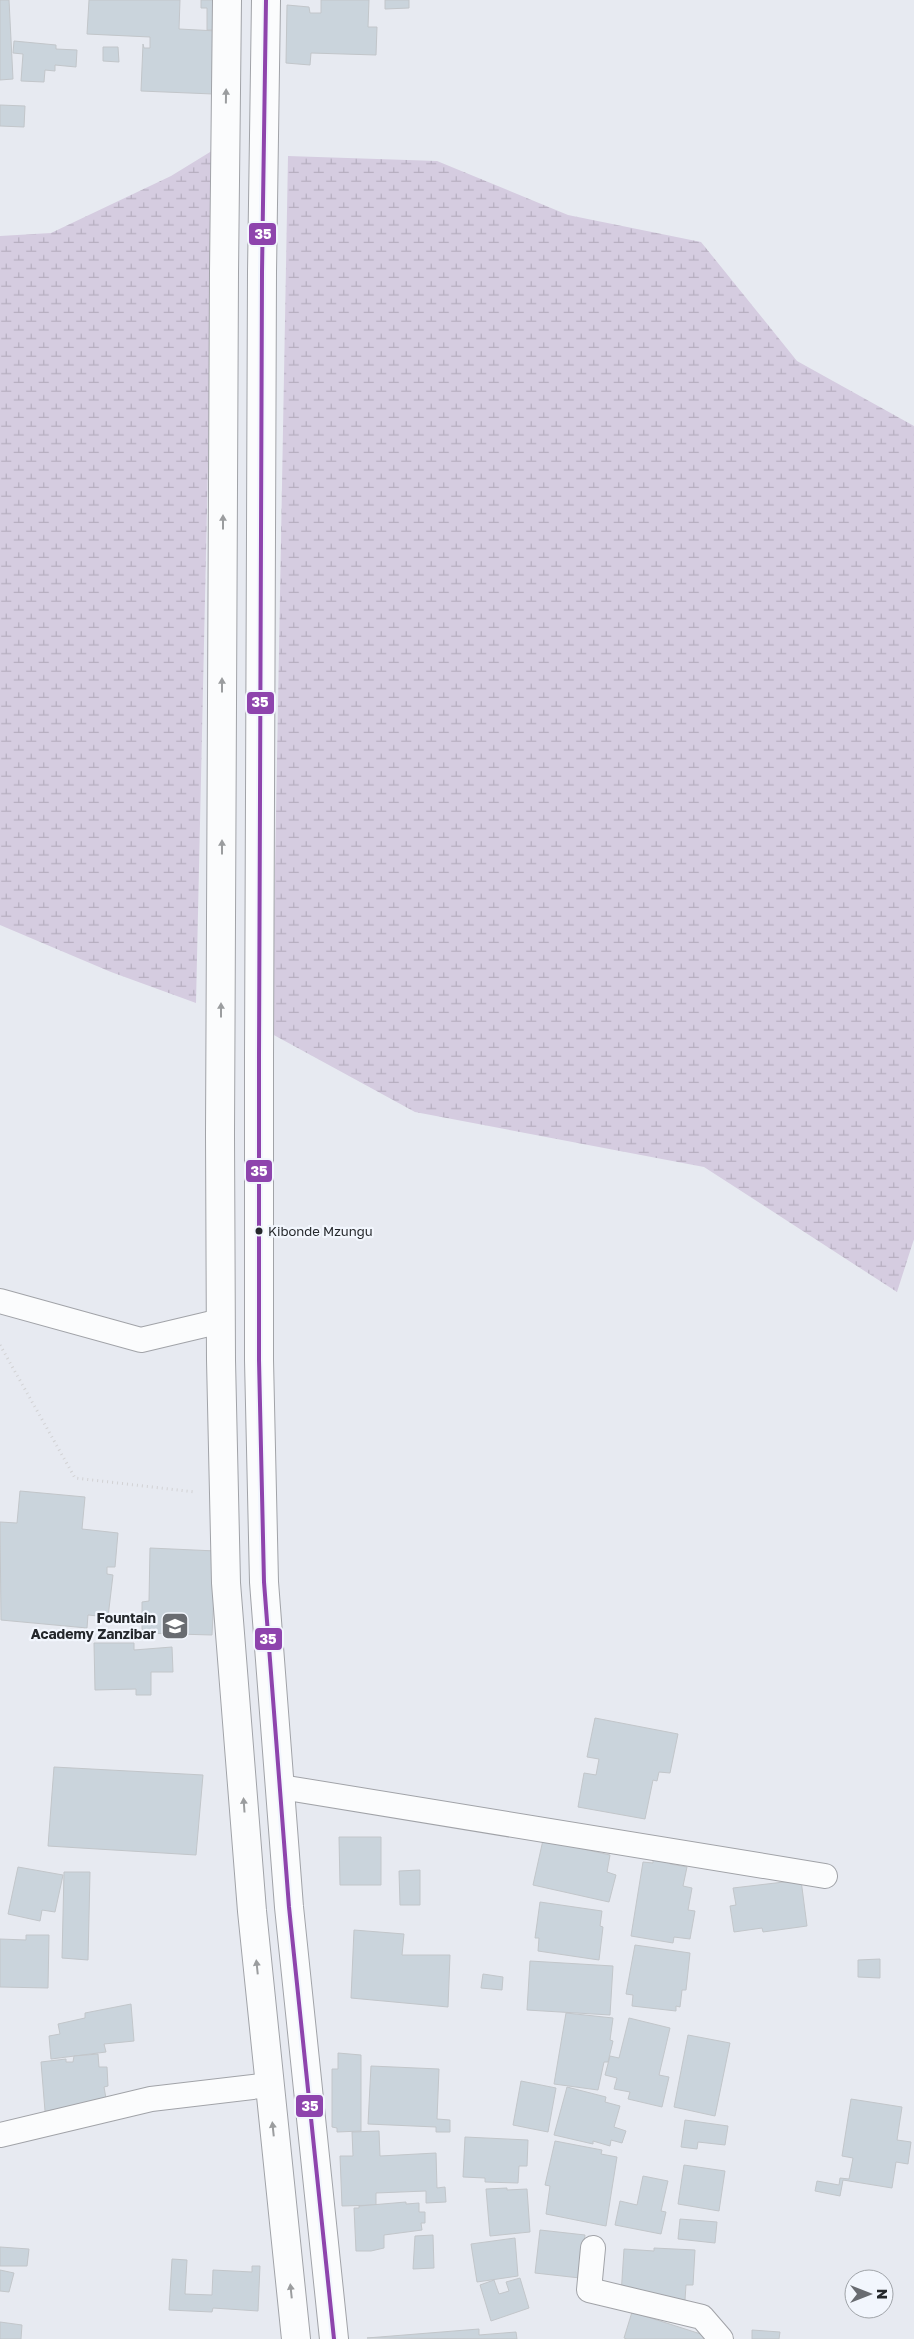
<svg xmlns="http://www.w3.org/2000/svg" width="914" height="2339" viewBox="0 0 914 2339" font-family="'Golos Text',sans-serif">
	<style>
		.wetland { fill: url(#wetland-marsh) }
		.building { fill: #cad4dc; stroke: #c2c6ca }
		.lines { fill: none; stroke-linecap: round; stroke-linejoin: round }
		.minor-casing { stroke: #a1a3a8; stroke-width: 26 }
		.primary-casing { stroke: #a1a3a8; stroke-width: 30 }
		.path { stroke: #d2d2d4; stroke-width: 3; stroke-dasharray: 1 4; stroke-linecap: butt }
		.minor { stroke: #fbfcfd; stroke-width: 24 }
		.primary { stroke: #fbfcfd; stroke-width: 28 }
		.bus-1-casing { stroke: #f2f6fd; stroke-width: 8 }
		.bus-1 { stroke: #8e44ad; stroke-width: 4 }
		.oneway { fill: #9b9d9f }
		.bus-dot { fill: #25282c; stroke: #f2f6fd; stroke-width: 2 }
		.labels { text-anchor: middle; stroke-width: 4.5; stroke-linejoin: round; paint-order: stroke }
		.bus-label { font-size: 13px; fill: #25282c; stroke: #f2f6fd; text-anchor: start }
		.poi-label { font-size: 14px; font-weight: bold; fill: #25282c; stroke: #f2f6fd; text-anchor: end }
		.line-badge { stroke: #f2f6fd; stroke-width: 2 }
		.badge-label { font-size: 14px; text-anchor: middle; font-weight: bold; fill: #fff }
	</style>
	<defs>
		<pattern id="wetland-marsh" width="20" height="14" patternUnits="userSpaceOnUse" patternTransform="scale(1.25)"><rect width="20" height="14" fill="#d5cce0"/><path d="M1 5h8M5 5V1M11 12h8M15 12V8" fill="none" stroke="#b7afc0"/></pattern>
	</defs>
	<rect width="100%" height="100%" fill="#e7eaf1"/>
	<g class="wetland">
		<path d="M215,149L196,1003L111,972L0,925V236L51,233L171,176Z"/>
		<path d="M288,156L437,161L568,215L701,242L797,361L914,426V1239L897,1292L704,1167L415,1112L272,1034Z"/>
	</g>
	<g class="building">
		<path d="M0,0H9L13,79L0,80Z"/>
		<path d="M89,0H180L179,29L217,31L213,94L141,91L143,44L144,48H150V37L87,34Z"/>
		<path d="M201,0H216L217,30H207V8H201Z"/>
		<path d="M321,0H369L368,27H377L376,55L311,53L310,65L286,63L287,5L309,7L310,13H321Z"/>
		<path d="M385,0H409V8L385,9Z"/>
		<path d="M14,41L56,45V49L77,50L76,67L55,65V71L45,70L44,82L21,81L23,54L13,53Z"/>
		<path d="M103,47H118L119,62L103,61Z"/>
		<path d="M0,105L25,106L24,127L0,126Z"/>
		<path d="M20,1491L85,1497L82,1529L118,1533L115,1567H107V1574L113,1575L108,1617L88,1615L87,1628L1,1620L0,1522L17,1523Z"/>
		<path d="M150,1548L216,1551L212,1635L142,1633V1602L149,1601Z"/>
		<path d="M94,1643H134V1650L172,1647L173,1672H151V1695H136V1689L95,1690Z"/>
		<path d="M595,1718L678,1734L670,1773L659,1772L657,1781L653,1780L645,1819L578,1807L584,1773L596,1775L599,1759L587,1757Z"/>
		<path d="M54,1767L203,1775L196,1855L48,1846Z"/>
		<path d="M339,1837H381V1885H340Z"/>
		<path d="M543,1840L610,1855L607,1872L616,1875L609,1902L533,1885Z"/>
		<path d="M653,1857L671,1859L670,1864L687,1867L683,1886L692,1888L688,1910L695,1911L690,1939L674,1937L673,1943L631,1936L643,1862L653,1863Z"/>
		<path d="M18,1867L63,1875L55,1912L42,1910L40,1921L8,1914Z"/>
		<path d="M420,1870V1905H400L399,1871Z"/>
		<path d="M64,1872H90L88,1960L62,1958Z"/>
		<path d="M801,1880L807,1926L763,1932L762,1928L734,1932L730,1906L736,1905L733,1888Z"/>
		<path d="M540,1902L602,1911L600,1926L603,1927L599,1960L538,1951L539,1938H535Z"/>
		<path d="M354,1930L404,1934L402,1955H450L448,2007L351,1998Z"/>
		<path d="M26,1935H49L48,1988L0,1987V1939L26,1940Z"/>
		<path d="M635,1945L690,1953L686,1990H682L680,2007L676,2006V2011L632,2006L633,1995L626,1994Z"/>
		<path d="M880,1959V1978L858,1977V1960Z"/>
		<path d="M530,1961L613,1966L610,2015L527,2010Z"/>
		<path d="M483,1974L503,1977L502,1990L481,1988Z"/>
		<path d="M131,2004L134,2041L104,2044L106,2052L51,2059L49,2036L60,2034L58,2024L85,2018V2013Z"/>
		<path d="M566,2013L613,2018L610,2040L613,2041L608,2062H604L598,2090L554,2084Z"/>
		<path d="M629,2018L670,2028L659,2075L669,2077L662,2107L628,2099L630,2092L614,2089L617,2078L605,2075L610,2056L619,2058Z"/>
		<path d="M688,2035L730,2043L715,2116L674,2107Z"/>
		<path d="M338,2053L361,2055V2131L337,2132V2128L332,2127V2069H338Z"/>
		<path d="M98,2054L99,2067H107L108,2086L104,2087L107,2104L45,2111L41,2062L66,2059V2062H73L74,2056Z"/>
		<path d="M371,2066L439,2069L437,2119L450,2120V2132H436V2127L368,2124Z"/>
		<path d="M521,2081L556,2088L548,2132L513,2125Z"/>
		<path d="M567,2087L606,2097L605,2102L620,2106L614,2127L626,2131L622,2143L611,2140L610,2146L593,2141V2144L554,2135Z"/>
		<path d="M851,2099L902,2107L897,2140L911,2142L908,2164L896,2162L892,2188L843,2180L840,2196L815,2191L817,2181L839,2185L840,2178L849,2179L853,2158L842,2156Z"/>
		<path d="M685,2120L728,2126L725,2145L698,2142L697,2149L681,2147Z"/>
		<path d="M379,2131L380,2156L436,2153L437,2188L445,2187L446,2202L426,2203V2191L376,2193V2205L342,2206L340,2156H353L352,2132Z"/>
		<path d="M465,2137L528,2140L527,2166H519L518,2183L485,2182V2178L463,2177Z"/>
		<path d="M555,2141L602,2150L601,2154L617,2157L606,2226L546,2214L550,2186L545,2185Z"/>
		<path d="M684,2165L725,2171L719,2211L678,2204Z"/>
		<path d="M643,2176L668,2181L661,2211L666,2212L661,2234L615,2225L620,2201L637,2205Z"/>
		<path d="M507,2188V2190L527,2189L530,2232L490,2236L486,2189Z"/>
		<path d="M406,2202V2204L419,2203V2212H425V2223H421L422,2230L384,2235V2248L371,2251H356L354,2208H359V2206Z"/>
		<path d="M680,2219L717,2222L715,2243L678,2239Z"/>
		<path d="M540,2230L585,2235L580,2278L535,2273Z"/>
		<path d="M433,2235L434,2268L413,2269L415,2236Z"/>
		<path d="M515,2238L518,2276L477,2282L471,2244Z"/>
		<path d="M0,2247L29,2249L27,2266H0Z"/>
		<path d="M654,2248L695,2250L693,2285H686L685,2300L621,2295L624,2249L654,2251Z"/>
		<path d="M172,2259L187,2260L185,2294L212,2295L213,2270L252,2272V2266H260L258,2311L213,2308L212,2312L169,2310Z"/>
		<path d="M0,2270L14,2273L9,2292L0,2291Z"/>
		<path d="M520,2278L529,2308L491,2321L480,2285L494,2280L499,2294L509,2291L506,2282Z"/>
		<path d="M632,2312L707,2336V2339H627L624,2338Z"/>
		<path d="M0,2322L22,2325L21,2339H0Z"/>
		<path d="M479,2329V2335L516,2332L517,2339L367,2338Z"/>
		<path d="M752,2330L780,2332L779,2339H752Z"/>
	</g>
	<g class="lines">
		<g class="minor-casing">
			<g id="minor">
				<path d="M0,1301L141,1340L221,1321"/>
				<path d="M281,1787L825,1876"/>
				<path d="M0,2135L151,2099L269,2085"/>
				<path d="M593,2248L589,2290L702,2317L721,2339"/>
			</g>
		</g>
		<g class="primary-casing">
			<g id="primary">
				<path d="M227,0L224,272L220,1135L221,1360L226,1583L252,1911L296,2339"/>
				<path d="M266,0L262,272L259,1058V1360L264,1582L289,1907L334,2339"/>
			</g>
		</g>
		<path class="path" d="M0,1345L75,1478L195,1492"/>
		<use href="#minor" class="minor"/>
		<use href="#primary" class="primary"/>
		<g class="bus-1-casing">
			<path id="bus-1" d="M266,0L262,272L259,1058V1360L264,1582L289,1907L334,2339"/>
		</g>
		<use href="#bus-1" class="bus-1"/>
	</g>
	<defs><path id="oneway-solid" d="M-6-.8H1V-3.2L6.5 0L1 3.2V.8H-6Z" transform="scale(1.25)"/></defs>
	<g class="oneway">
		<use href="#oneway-solid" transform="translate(226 96) rotate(-89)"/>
		<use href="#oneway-solid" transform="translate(223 522) rotate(-90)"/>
		<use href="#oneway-solid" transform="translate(222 685) rotate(-90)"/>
		<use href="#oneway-solid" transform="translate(222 847) rotate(-90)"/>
		<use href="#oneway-solid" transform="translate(221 1010) rotate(-90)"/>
		<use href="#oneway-solid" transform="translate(244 1805) rotate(-94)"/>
		<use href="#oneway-solid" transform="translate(257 1967) rotate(-96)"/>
		<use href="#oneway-solid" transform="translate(273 2129) rotate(-96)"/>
		<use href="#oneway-solid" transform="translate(291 2291) rotate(-96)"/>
	</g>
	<defs>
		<g id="school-square" transform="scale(1.4375)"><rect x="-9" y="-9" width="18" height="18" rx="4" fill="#696c71" stroke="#f2f6fd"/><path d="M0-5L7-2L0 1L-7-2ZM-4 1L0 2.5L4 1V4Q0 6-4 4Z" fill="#fff"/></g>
	</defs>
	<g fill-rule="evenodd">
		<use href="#school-square" x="175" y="1626"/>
	</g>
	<circle class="bus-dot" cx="259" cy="1231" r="4.5"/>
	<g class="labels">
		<g class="bus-label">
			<text x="268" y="1236">Kibonde Mzungu</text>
		</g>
		<g class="poi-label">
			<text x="156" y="1623">Fountain<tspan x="156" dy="16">Academy Zanzibar</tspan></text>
		</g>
	</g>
	<g class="line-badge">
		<rect x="248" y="222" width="29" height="24" rx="5" fill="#8e44ad"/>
		<rect x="246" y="691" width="29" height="24" rx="5" fill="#8e44ad"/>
		<rect x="245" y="1159" width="28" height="24" rx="5" fill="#8e44ad"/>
		<rect x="254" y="1627" width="29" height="24" rx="5" fill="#8e44ad"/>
		<rect x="295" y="2094" width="29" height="24" rx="5" fill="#8e44ad"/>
	</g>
	<g class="badge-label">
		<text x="263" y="239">35</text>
		<text x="260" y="707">35</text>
		<text x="259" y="1176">35</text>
		<text x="268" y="1644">35</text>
		<text x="310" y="2111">35</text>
	</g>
	<g transform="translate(869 2294) rotate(90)"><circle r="24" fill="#f2f6fd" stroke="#a0a4a9"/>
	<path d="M0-4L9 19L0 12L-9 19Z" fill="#696c71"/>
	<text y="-8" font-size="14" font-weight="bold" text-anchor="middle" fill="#25282c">N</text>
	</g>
</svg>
